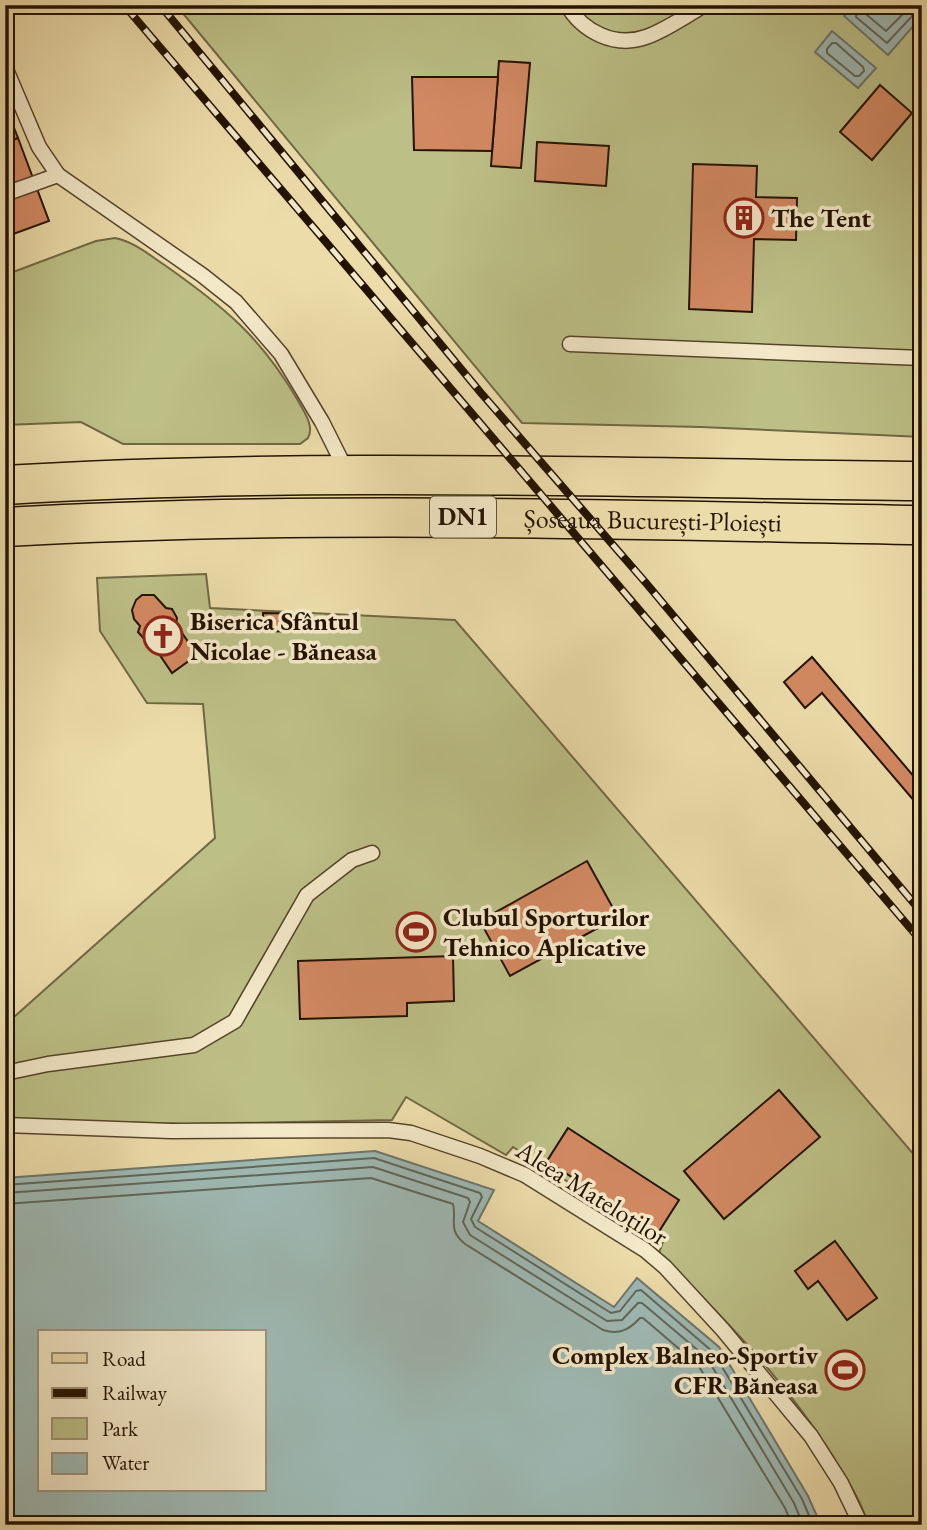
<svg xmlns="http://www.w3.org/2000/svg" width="927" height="1530" viewBox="0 0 927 1530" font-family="'EB Garamond',serif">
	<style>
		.green { fill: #bcbf86; stroke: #706843; stroke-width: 2 }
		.water { fill: #9eb9b4; stroke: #6d766c; stroke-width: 2; fill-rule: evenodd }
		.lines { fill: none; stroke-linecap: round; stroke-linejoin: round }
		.shore { stroke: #60665a; stroke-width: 2 }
		.building { fill: #d28962; stroke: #231200; stroke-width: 2 }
		.lane-casing { stroke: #55442a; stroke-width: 17 }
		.primary-casing { stroke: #231200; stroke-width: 41 }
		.lane { stroke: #f3e8c8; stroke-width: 14 }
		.primary { stroke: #ecdcaa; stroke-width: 38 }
		.rail-casing { stroke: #231200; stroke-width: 8 }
		.rail { stroke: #f3e8c8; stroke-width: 5; stroke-dasharray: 16; stroke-linecap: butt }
		.labels { text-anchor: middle; stroke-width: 7; stroke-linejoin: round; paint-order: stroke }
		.shield { fill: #f3e8c8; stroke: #61523c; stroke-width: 2 }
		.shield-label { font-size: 24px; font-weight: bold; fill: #231200 }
		.poi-label { font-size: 26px; font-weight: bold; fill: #231200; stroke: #f3e8c8; text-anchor: start }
		.street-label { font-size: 26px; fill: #231200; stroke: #f3e8c8 }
	</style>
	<rect width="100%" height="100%" fill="#ecdcaa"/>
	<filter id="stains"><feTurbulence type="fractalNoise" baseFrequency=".00286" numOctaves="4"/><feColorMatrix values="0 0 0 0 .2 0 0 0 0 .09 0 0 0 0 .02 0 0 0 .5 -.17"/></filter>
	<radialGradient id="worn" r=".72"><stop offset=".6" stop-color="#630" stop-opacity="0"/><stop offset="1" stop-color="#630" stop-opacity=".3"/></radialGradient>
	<g class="green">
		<path d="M176,5H922V437L701,427L522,423Z"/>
		<path d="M115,238C135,242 149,255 166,266C224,307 260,336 297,399C303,410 315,426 308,438L300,444H123L81,422L5,425V275L96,241Z"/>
		<path d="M206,574L210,608L455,620L922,1164V1525H868C861,1500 847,1480 834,1458C786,1381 723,1317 659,1253L663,1242L513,1147L506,1155L406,1097L392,1120L184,1124L5,1119V1025L215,838L203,704L147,703L100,631L97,578Z"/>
	</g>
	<g class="water">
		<path d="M853,5H922V16L888,55L844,16Z"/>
		<path d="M832,31L876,68L858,88L815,52Z"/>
		<path d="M375,1151L494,1190L478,1221L614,1307L637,1278L719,1347L808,1496L821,1525H5V1178ZM40,1332H264V1490H40Z"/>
	</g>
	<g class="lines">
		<g class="shore">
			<path d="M858,5L856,17L887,43L914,14L922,12"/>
			<path d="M867,5V15L886,31L912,5"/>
			<path d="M832,43H836L863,67L864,71L859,76H855L827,53V49Z"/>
			<path d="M5,1185L374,1158L480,1193L482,1197L471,1219L475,1227L611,1313L620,1311L636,1291L641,1290L713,1352L802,1499L813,1525"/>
			<path d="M5,1193L373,1167L468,1198L470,1202L463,1222L470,1235L607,1321L622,1320L638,1303H642L707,1358L794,1503L803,1525"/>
			<path d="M5,1204L371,1178L453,1204C457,1221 447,1229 465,1244L603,1330C619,1335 629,1330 640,1318H643L698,1365L785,1508L792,1525"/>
		</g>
	</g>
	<g class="building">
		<path d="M499,61L530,63L521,168L491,166Z"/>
		<path d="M412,77H498L492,151L414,150Z"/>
		<path d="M880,85L912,113L872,160L840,132Z"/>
		<path d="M5,105L18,138L5,143Z"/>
		<path d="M18,138L49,221L5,237V143Z"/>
		<path d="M537,142L609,146L606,186L535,181Z"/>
		<path d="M693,164L757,166L756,197L797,198L796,240L754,239L752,312L689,309Z"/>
		<path d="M142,595H154L166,608L172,609L177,618L176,624L197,655L172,673L151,642L145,640L138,632L140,626L134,619L132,610L136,600Z"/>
		<path d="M263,613L311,614L310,632L263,631Z"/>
		<path d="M812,657L922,786V810L822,693L805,708L784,682Z"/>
		<path d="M587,861L618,917L510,976L480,921Z"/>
		<path d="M453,956L454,1001L407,1003V1016L300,1019L298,961Z"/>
		<path d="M779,1090L820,1137L724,1219L684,1171Z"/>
		<path d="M568,1128L679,1200L658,1233L547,1161Z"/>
		<path d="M835,1241L877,1298L847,1320L818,1281L808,1289L795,1271Z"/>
	</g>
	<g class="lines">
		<g class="lane-casing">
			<g id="lane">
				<path d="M567,5C583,32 615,48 646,37C666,30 686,16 704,5"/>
				<path d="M5,67L39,147L58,175L202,275L236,302L281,354L322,422L347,472"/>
				<path d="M5,194L58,175"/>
				<path d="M570,344L922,358"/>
				<path d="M5,1073L48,1064L194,1045L235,1021L307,895L352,860L372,853"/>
				<path d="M5,1125L171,1131L388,1130L411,1133L480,1156L525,1175L645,1250L665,1267L723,1330L811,1436L841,1483L861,1525"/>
			</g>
		</g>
		<g class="primary-casing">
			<g id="primary">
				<path d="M5,485C310,467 617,478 922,481"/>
				<path id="s1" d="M5,527C311,510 616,520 922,525"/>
			</g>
		</g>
		<use href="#lane" class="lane"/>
		<use href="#primary" class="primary"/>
		<g class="rail-casing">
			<g id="rail">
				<path d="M124,5L922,942"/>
				<path d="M160,5L481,393L646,583L922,913"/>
			</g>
		</g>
		<use href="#rail" class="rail"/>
	</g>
	<defs>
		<g id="building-ring" transform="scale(2.0125)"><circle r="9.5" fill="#f3e8c8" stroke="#8f2418" stroke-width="1.5"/><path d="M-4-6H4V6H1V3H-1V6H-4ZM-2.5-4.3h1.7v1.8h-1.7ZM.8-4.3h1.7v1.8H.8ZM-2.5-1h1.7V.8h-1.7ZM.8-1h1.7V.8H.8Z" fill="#8f2418"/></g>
		<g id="church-ring" transform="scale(2.0125)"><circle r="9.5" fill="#f3e8c8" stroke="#8f2418" stroke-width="1.5"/><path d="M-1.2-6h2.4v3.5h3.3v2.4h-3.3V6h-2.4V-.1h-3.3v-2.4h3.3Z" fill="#8f2418"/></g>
		<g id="stadium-ring" transform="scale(2.0125)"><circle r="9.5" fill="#f3e8c8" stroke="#8f2418" stroke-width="1.5"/><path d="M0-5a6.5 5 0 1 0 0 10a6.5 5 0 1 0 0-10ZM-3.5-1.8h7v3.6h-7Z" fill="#8f2418"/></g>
	</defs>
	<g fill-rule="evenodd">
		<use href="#building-ring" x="744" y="218"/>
		<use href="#church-ring" x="163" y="636"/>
		<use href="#stadium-ring" x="416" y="932"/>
		<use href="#stadium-ring" x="845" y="1370"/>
	</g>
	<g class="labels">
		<rect class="shield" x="430" y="496.5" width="66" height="41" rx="5"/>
		<g class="shield-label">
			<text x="463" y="525">DN1</text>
		</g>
		<g class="poi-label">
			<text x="771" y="227">The Tent</text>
			<text x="190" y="630">Biserica Sfântul<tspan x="190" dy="30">Nicolae - Băneasa</tspan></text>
			<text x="443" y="926">Clubul Sporturilor<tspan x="443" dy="30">Tehnico Aplicative</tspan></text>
			<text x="818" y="1364" text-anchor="end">Complex Balneo-Sportiv<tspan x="818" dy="30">CFR Băneasa</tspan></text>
		</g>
		<g class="street-label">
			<text dy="9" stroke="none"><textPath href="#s1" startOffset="648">Șoseaua București-Ploiești</textPath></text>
			<text transform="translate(592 1193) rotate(32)" y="9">Aleea Mateloților</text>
		</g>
	</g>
	<rect width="927" height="1530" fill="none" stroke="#ecdcaa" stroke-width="28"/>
	<rect x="7" y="7" width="913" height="1516" fill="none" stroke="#231200" stroke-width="3.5"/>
	<rect x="14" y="14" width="899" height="1502" fill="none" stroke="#231200" stroke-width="2"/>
	<rect x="38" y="1330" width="228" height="161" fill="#f3e8c8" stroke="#a09278" stroke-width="2"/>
	<rect x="52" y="1353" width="35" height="10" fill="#ecdcaa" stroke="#a09278" stroke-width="2"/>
	<text x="102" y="1366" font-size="21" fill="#231200">Road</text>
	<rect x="52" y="1388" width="35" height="10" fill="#231200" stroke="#a09278" stroke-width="2"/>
	<text x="102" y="1400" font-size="21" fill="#231200">Railway</text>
	<rect x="52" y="1418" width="35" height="21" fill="#bcbf86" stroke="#a09278" stroke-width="2"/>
	<text x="102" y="1436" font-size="21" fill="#231200">Park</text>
	<rect x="52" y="1453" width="35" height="21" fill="#9eb9b4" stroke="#a09278" stroke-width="2"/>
	<text x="102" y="1470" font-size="21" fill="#231200">Water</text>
	<rect width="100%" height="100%" filter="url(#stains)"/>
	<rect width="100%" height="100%" fill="url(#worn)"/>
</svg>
